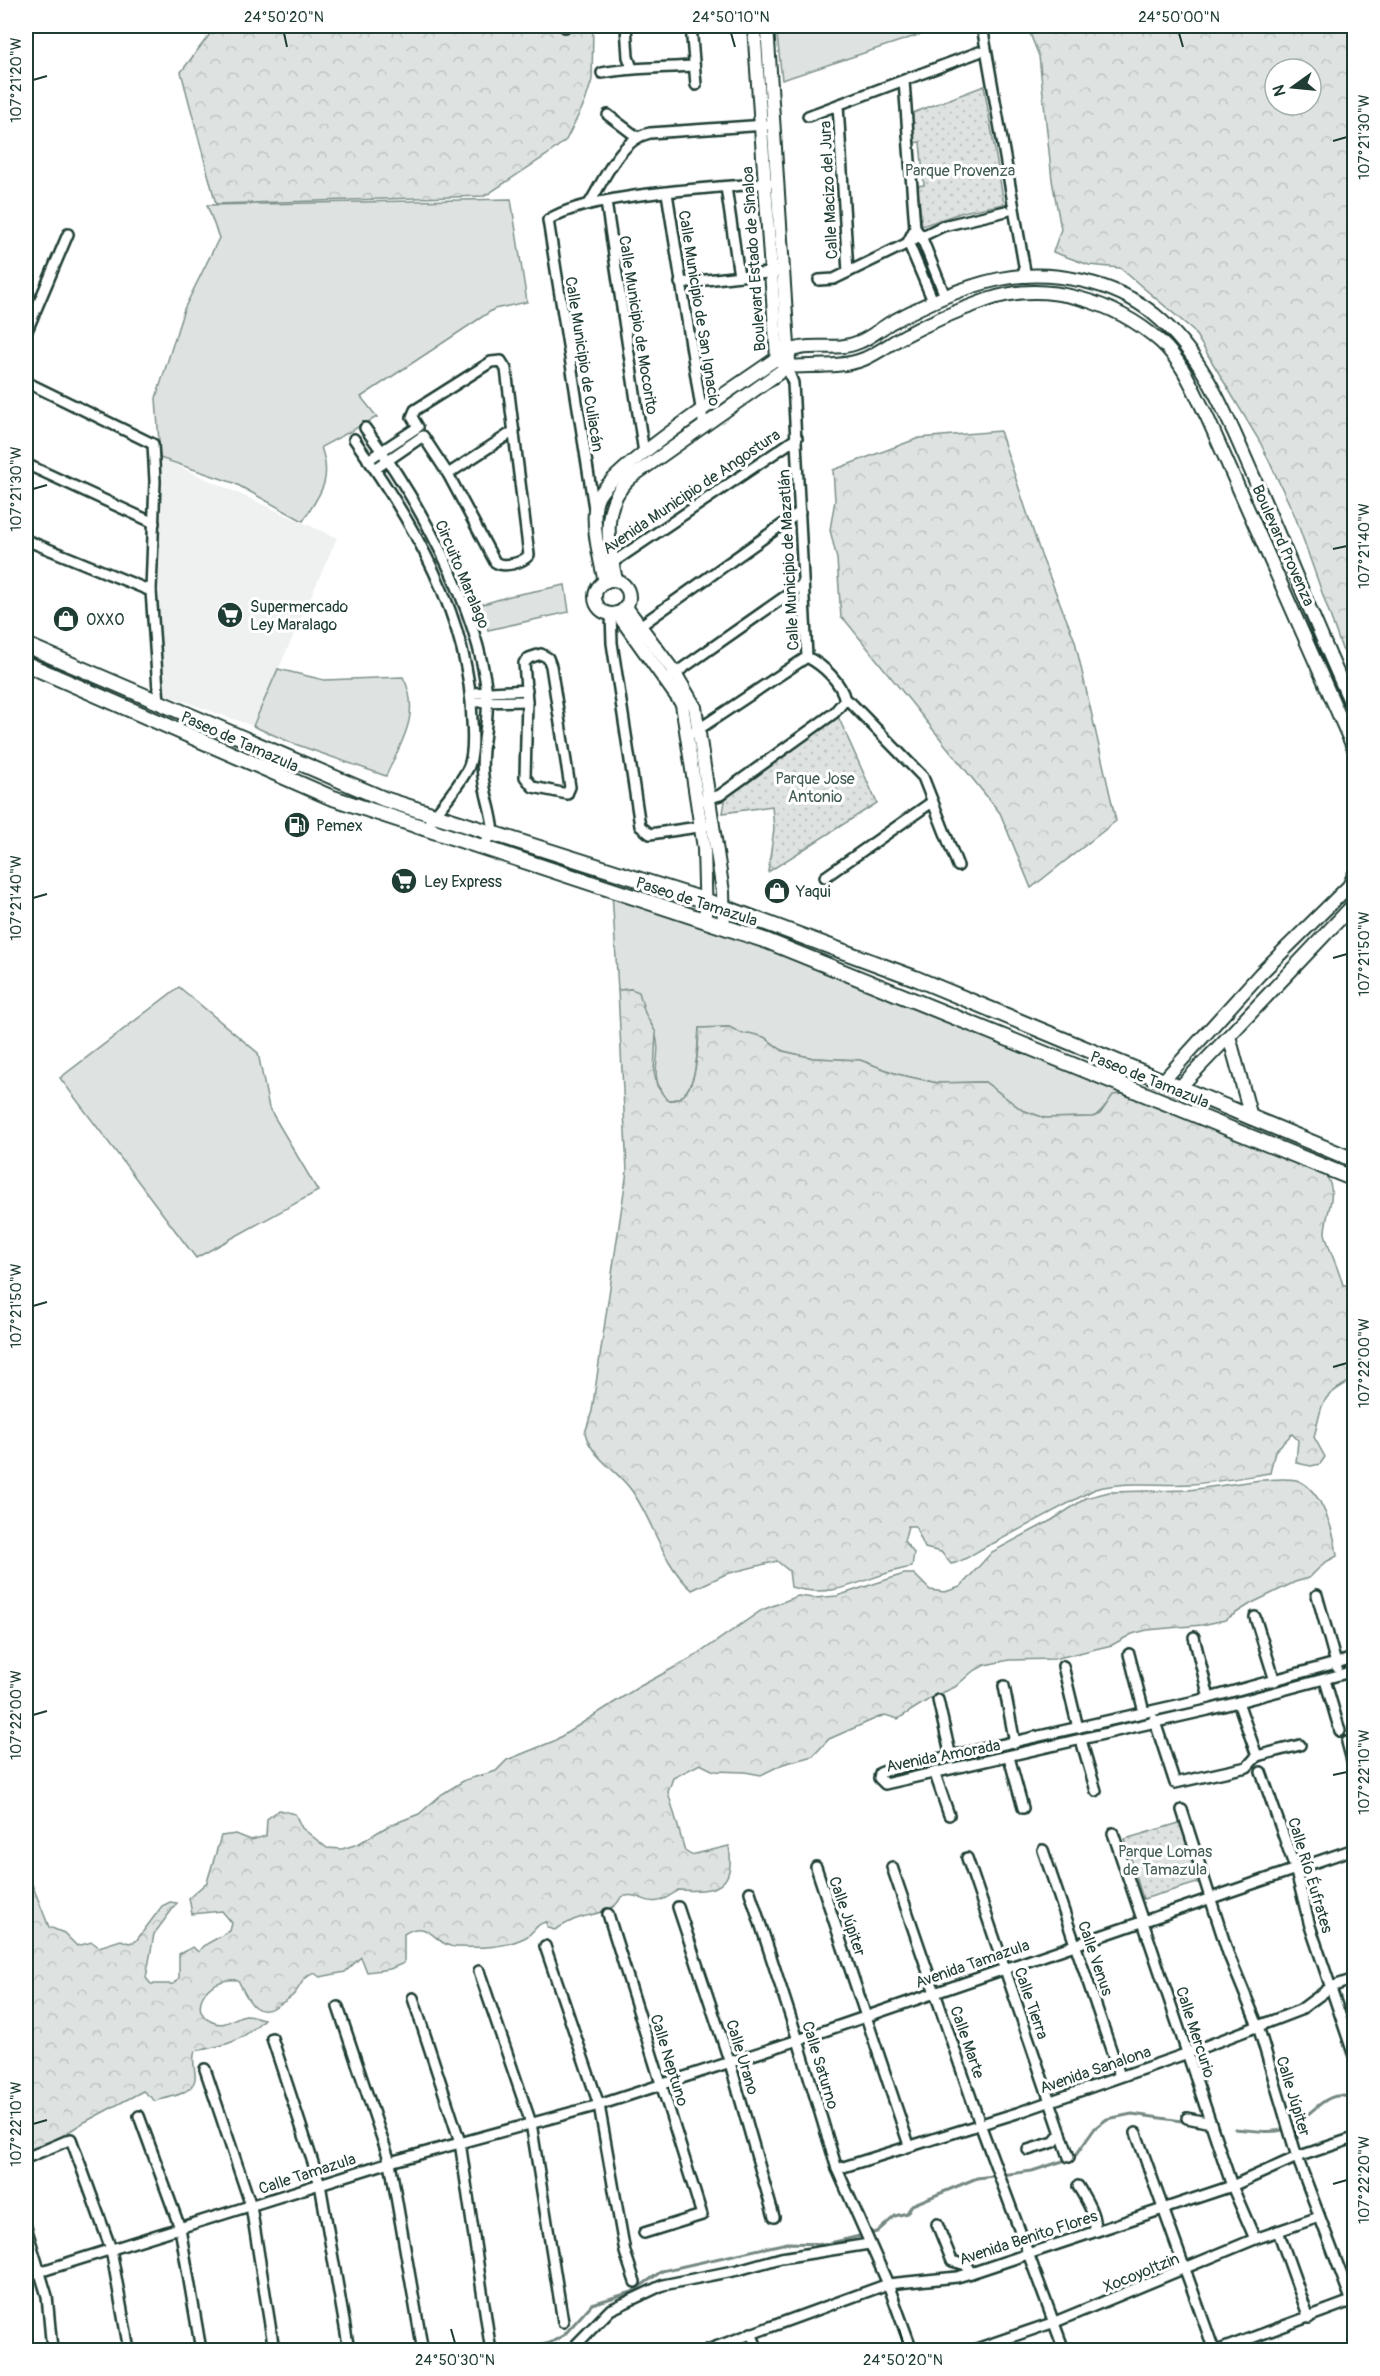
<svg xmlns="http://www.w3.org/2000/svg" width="1380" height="2376" viewBox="0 0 1380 2376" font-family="Pangolin,sans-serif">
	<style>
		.built { fill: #eef1f0 }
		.grass { fill: #dee3e2; stroke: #7e908b; stroke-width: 1.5 }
		.forest { fill: url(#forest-crowns); stroke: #7e908b; stroke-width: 1.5; fill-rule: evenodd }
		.park { fill: url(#park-dots); stroke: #7e908b; stroke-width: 1.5 }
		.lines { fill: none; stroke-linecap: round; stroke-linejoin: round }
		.stream { stroke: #758883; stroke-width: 3 }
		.minor-casing { stroke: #1f3d34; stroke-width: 14 }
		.tertiary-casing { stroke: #1f3d34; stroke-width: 16 }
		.secondary-casing { stroke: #1f3d34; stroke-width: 18 }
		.minor { stroke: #fff; stroke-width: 9 }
		.tertiary { stroke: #fff; stroke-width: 12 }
		.secondary { stroke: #fff; stroke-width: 14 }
		.ticks { fill: none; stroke: #1f3d34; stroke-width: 2 }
		.labels { text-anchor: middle; stroke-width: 6; stroke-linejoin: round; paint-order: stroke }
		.park-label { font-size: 16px; fill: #455e57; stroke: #fff }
		.street-label { font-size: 16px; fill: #1f3d34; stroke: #fff }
		.poi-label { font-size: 16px; fill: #1f3d34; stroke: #fff; text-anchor: start }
		.neatline { fill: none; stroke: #1f3d34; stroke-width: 2 }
		.ticks-label { font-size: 15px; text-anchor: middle; fill: #1f3d34 }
	</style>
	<defs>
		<pattern id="forest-crowns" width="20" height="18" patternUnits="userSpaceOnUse" patternTransform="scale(1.5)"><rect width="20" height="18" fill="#dee3e2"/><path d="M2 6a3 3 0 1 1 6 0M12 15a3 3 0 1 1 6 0" fill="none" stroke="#bec4c2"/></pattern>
		<pattern id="park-dots" width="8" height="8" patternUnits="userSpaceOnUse" patternTransform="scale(1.5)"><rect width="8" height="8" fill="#dee3e2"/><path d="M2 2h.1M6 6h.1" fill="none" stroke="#bec4c2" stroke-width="1.8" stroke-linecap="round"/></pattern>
	</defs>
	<rect width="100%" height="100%" fill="#fff"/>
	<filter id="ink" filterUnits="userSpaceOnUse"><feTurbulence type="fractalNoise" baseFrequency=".0167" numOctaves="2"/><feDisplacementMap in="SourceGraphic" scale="12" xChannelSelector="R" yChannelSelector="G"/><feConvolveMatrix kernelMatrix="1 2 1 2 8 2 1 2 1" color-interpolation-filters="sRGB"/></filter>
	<g filter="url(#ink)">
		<path class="built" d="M160,458L337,538L253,726L158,692Z"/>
		<g class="grass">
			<path d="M776,26H940V28L782,80Z"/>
			<path d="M511,199L527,302L494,309L361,397L377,417L321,447C333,481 320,494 303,521L234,483L160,458L156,398L184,309L219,238L207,205Z"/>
			<path d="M565,585L569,612L488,630L480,605L510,596Z"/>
			<path d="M278,669L324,680L403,677C422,713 401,743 386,776L292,743L253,726Z"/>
			<path d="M612,893L725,929L1121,1092C1108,1097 1105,1111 1093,1117L1045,1118L1022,1110L985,1082L937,1083L897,1074L860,1060L813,1058L783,1051L764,1037L743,1034L729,1027L699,1028C697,1049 699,1104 666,1100C646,1070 664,1059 655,1033C653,1025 647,1019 644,1012C641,1000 641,997 632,989L618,990Z"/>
			<path d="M179,987L258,1053L269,1108L318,1191L196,1258L60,1078Z"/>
		</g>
		<g class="forest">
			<path d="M216,26H593L592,80L585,102L566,140L547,155L485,196L216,204L181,72Z"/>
			<path d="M1027,26H1354V669L1342,649L1295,516L1260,442L1193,330L1120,268L1089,265L1053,252L1061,229L1052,180L1039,56ZM1275,69H1311V105H1275Z"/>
			<path d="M1000,431L1041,555L1075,641L1116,821L1031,888L1000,813L845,620L841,618L837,559L830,530L835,500L833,470L919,438Z"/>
			<path d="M631,989L639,992L645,1013L656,1033L654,1072L657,1086L667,1100C698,1104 698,1049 699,1028L729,1027L743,1034L749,1033L764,1037L783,1051L813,1058L860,1060L897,1074L937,1083L985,1082L1022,1110L1045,1118L1093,1117L1100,1114L1113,1095L1129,1093L1135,1098L1322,1171C1341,1190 1326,1209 1325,1232C1325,1240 1340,1273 1343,1285H1354V1379C1319,1398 1324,1399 1314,1437L1325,1457L1320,1464L1311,1466L1296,1463L1298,1440L1292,1434L1275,1451L1270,1473C1244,1477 1218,1482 1192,1484C1159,1486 1127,1480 1095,1489L994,1543C979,1548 966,1562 951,1564L941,1552L925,1548L915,1526H908L904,1541L914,1553L912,1567C867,1574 840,1601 791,1587L789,1571L777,1561L726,1574L692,1590C661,1562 655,1524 632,1491C618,1470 592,1459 585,1433L592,1411L627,1171L618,990Z"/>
			<path d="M1261,1480C1272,1480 1289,1477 1299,1481C1322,1491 1335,1534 1337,1556L1324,1563L1309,1578L1295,1582L1252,1603L1225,1620L1202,1625L1147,1630L1132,1634L1112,1645L1054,1659L1009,1660L985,1665L972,1672L955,1687L931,1698L898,1719L885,1715L877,1718L829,1739L813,1756L783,1764L761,1775L745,1772L714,1771L700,1764L673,1778L668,1792L685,1851L691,1855L729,1846C736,1889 714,1892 678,1890C645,1916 645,1889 621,1897C614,1914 591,1913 576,1919C568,1922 561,1927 554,1930L547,1927V1922C536,1923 535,1932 526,1937C505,1948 480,1948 457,1947C434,1947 431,1917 404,1934V1963L390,1969L367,1972L361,1957L345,1972L320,1977L314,1973C302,1978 302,1984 295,1993C291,1998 285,2001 280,2004C255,2021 248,2000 238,1980C205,1976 185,2013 215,2023C227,2027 235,2016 246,2015C251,2015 259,2018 264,2019C240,2043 227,2045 195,2051C191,2061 196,2069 195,2079C193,2094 167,2098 155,2101L143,2091L81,2124L26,2159V1869L49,1927L64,1933L77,1946L92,1942L99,1947L121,1940L129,1943L136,1941L162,1906L170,1902L177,1903L154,1934L146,1978L151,1984H174L179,1978V1954L193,1947L198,1952L203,1946L230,1931L232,1923L222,1911L192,1914L189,1898L207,1882L221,1836L236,1834L251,1840L266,1836L267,1819L279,1810L295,1814L302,1828L327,1848L342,1849L358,1844L388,1826L419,1814L442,1794L465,1780L496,1771L507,1760L554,1741L637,1688L695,1656L762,1610L798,1596L814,1598L837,1596L904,1574H914L930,1590L945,1592L960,1587L992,1552L1052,1520L1086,1498L1109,1492L1189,1490Z"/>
		</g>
		<g class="park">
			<path d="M984,86L1004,204L963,212L922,226L917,186L924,185L920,142L913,143L910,114Z"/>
			<path d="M836,712L877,803L768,872L774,829L772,806L723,813L726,795Z"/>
			<path d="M1186,1821L1204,1881L1143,1899L1125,1839Z"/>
		</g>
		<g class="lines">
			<g class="stream">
				<path d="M1235,2129C1252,2130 1269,2134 1286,2129C1310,2121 1326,2083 1354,2100"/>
				<path d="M520,2350L550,2343L564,2335L592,2304L632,2292L662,2271L787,2243L826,2244L877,2232L895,2216L907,2213L912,2205L977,2178L1032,2171L1069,2159L1076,2155L1095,2128L1107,2119L1132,2114L1189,2122"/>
			</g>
			<g class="minor-casing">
				<g id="minor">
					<path d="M565,26V27"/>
					<path d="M626,26L628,57L632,68"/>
					<path d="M691,26L696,85"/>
					<path d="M982,26L1026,277"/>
					<path d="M602,73C632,67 663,68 694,66"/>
					<path d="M904,81L915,228"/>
					<path d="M838,105L848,272"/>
					<path d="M608,115L637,137"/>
					<path d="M808,116L979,52"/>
					<path d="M726,187L739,276"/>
					<path d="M667,193L704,427"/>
					<path d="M606,202L644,453"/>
					<path d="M589,204C604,180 620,139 650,133L766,125"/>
					<path d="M819,280L834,279L943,226L1006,211"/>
					<path d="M680,283L776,272"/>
					<path d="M933,301L908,242L915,228L921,236L945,296"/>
					<path d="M26,333L68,234"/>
					<path d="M26,382L153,444L155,481L151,591L159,703"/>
					<path d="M365,428C417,498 478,606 487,694C490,722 479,749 483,776C485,796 493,814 494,834L479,847"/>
					<path d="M354,439C412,521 470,617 472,721C473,735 474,752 469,766C461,785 436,811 424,830"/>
					<path d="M368,460L418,427L412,417L415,410L491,362L501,361L506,369L529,555C522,563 504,568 495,562L448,474L423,436L375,469"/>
					<path d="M26,464L154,523"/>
					<path d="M448,474L514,431"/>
					<path d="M594,508L548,220C587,193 719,188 769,183"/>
					<path d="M26,540L151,591"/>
					<path d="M609,565L797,438"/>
					<path d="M611,613L612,643L640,826L650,834L705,826"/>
					<path d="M640,626L800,512"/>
					<path d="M541,654L548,658L551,666L570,787L567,794L533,787L525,777L527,701L524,663L529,658Z"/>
					<path d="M670,677L803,584"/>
					<path d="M472,693L527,690"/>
					<path d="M845,700L850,702L923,777L958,866"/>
					<path d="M472,702L527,701"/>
					<path d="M693,733L807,657"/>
					<path d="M697,802L720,795L834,713L845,700C841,682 824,666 807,657L793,383L787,367"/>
					<path d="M825,877L932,802"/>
					<path d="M1317,1595L1337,1667"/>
					<path d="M1255,1617L1275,1681"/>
					<path d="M1194,1637L1209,1698"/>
					<path d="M1129,1654L1144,1712"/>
					<path d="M1354,1658L1209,1698L888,1770L880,1773L879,1778L885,1784L1208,1710L1354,1671"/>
					<path d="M1063,1666L1078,1728"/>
					<path d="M1325,1680L1340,1731"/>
					<path d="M1004,1686L1015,1743"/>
					<path d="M938,1700L951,1757"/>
					<path d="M1238,1702L1257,1756"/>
					<path d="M1154,1719L1175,1783L1247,1767L1257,1756L1300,1745"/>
					<path d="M1081,1740L1096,1791"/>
					<path d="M1347,1742L1354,1768"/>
					<path d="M1009,1757L1023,1808"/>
					<path d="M1261,1772L1295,1868L1310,1926L1354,2056"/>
					<path d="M935,1774L949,1815"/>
					<path d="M1182,1810L1228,1953L1258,2026L1297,2157L1352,2302"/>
					<path d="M1113,1833L1232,2186L1255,2239"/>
					<path d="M1043,1850L1120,2076"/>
					<path d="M967,1858L1069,2157"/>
					<path d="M816,1867L909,2145"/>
					<path d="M892,1867L980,2124L1064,2350"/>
					<path d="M750,1892L798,2040L837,2169L888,2284L912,2350"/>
					<path d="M678,1907L730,2063L774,2217"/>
					<path d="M608,1914L702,2215L644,2233"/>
					<path d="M545,1946L599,2105L625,2252L635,2282"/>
					<path d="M479,1971L531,2123L563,2322"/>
					<path d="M413,1998L460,2142L490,2345"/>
					<path d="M338,2007L390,2162L422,2346"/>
					<path d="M272,2038L320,2184L349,2350"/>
					<path d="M205,2069L251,2206L274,2350"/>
					<path d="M139,2116L180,2228L201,2350"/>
					<path d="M1187,2118L1211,2123"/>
					<path d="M1136,2133L1214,2350"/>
					<path d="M1028,2150L1054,2142L1061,2133"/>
					<path d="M26,2158L71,2139L111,2249L129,2350"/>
					<path d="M837,2169L1017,2113L1188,2053L1300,2010L1331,1987L1354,1979"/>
					<path d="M1078,2186C1087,2202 1095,2212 1095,2231"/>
					<path d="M937,2224L952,2261L966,2265L971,2273"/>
					<path d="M26,2227L47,2296L52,2350"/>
					<path d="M1278,2231L1309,2318"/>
					<path d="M26,2276L390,2162L599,2105L798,2040L1354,1849"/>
					<path d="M751,2333L758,2350"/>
					<path d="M571,2350L610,2310L663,2285L738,2270L781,2258L869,2244"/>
					<path d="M707,2350L888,2284L957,2277L971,2273L1232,2186L1297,2157L1354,2138"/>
					<path d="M973,2350L1055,2322L1255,2239L1319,2217"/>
					<path d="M1219,2350L1354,2300"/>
				</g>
			</g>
			<g class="tertiary-casing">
				<g id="tertiary">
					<path d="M616,580C608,544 600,505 630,478L787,367L789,361L767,26"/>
					<circle cx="612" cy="597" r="17"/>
					<path d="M605,582C600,560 590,520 597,500C607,470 743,382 777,358L754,26"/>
					<path d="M626,607L675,673L695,707L723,892L724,926"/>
					<path d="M617,613L682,704L704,848L706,921"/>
					<path d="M1354,710C1319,634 1289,557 1255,480C1229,422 1206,357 1155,315C1115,281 1050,269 1000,279C961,287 925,304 890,323C880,329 870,338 859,342C832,354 806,337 777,358L787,367C811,365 842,368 864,359C878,353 891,343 904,336C930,322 959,310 987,300C1045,279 1116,302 1161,342C1183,362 1195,393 1208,419L1354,749"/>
					<path d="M1163,1081L1260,974L1349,886L1354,875"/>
					<path d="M1179,1088L1229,1036"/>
					<path d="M1251,1117L1229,1036L1354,904"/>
				</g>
			</g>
			<g class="secondary-casing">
				<g id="secondary">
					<path d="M26,645L384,799L707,901L915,978L1354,1160"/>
					<path d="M26,664L330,797L767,941L1354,1179"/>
				</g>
			</g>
			<use href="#minor" class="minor"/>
			<use href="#tertiary" class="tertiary"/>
			<use href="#secondary" class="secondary"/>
		</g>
	</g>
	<path class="ticks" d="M284,33L287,47M731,33L735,47M1179,33L1183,47M33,80L47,76M1333,141L1347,137M33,489L47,485M1333,549L1347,546M33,898L47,894M1333,958L1347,954M33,1306L47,1302M1333,1367L1347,1363M33,1715L47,1711M1333,1775L1347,1772M33,2124L47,2120M1333,2184L1347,2180M451,2329L455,2343M899,2329L903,2343"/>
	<defs>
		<g id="supermarket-disc" transform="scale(1.35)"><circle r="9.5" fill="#1f3d34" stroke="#fff"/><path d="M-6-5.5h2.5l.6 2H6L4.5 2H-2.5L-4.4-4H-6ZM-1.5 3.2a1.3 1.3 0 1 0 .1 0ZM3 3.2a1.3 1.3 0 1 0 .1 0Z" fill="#fff"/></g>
		<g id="shop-disc" transform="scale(1.35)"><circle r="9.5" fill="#1f3d34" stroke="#fff"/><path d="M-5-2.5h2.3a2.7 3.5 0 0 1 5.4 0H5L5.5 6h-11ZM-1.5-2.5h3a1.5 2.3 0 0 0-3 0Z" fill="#fff"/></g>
		<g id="fuel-disc" transform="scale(1.35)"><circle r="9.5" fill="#1f3d34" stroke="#fff"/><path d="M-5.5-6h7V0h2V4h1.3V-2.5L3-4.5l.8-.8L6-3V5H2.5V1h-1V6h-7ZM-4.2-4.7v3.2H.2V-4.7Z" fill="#fff"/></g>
	</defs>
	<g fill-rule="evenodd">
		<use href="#supermarket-disc" x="230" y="615"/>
		<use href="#shop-disc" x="66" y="619"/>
		<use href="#fuel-disc" x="297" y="825"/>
		<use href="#supermarket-disc" x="404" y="881"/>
		<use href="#shop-disc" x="777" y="891"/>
	</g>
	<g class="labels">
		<g class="park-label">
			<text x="960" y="176">Parque Provenza</text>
			<text x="815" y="784">Parque Jose<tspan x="815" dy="18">Antonio</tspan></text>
			<text x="1165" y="1857">Parque Lomas<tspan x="1165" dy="18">de Tamazula</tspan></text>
		</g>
		<g class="street-label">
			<text transform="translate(828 190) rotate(-93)" y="6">Calle Macizo del Jura</text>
			<text transform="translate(753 259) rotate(-94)" y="6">Boulevard Estado de Sinaloa</text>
			<text transform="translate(700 308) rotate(81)" y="6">Calle Municipio de San Ignacio</text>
			<text transform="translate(639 325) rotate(81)" y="6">Calle Municipio de Mocorito</text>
			<text transform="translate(585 364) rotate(81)" y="6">Calle Municipio de Culiacán</text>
			<text transform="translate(691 491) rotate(-34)" y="6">Avenida Municipio de Angostura</text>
			<text transform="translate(1284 545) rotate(66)" y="6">Boulevard Provenza</text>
			<text transform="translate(788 560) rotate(-93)" y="6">Calle Municipio de Mazatlán</text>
			<text transform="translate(463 574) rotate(67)" y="6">Circuito Maralago</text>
			<text transform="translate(240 741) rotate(24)" y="6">Paseo de Tamazula</text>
			<text transform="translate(697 901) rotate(18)" y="6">Paseo de Tamazula</text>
			<text transform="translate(1150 1079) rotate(22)" y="6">Paseo de Tamazula</text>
			<text transform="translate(943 1755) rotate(-11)" y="6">Avenida Amorada</text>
			<text transform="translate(1311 1875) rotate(73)" y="6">Calle Río Éufrates</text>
			<text transform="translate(848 1916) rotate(71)" y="6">Calle Júpiter</text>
			<text transform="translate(1096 1958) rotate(71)" y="6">Calle Venus</text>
			<text transform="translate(972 1963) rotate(-19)" y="6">Avenida Tamazula</text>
			<text transform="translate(1032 2003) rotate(71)" y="6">Calle Tierra</text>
			<text transform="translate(1196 2032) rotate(72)" y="6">Calle Mercurio</text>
			<text transform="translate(968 2042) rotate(71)" y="6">Calle Marte</text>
			<text transform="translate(743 2057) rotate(73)" y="6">Calle Urano</text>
			<text transform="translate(670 2060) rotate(73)" y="6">Calle Neptuno</text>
			<text transform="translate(821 2065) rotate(73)" y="6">Calle Saturno</text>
			<text transform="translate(1095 2069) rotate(-19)" y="6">Avenida Sanalona</text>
			<text transform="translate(1294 2096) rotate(73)" y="6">Calle Júpiter</text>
			<text transform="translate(307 2173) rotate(-18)" y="6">Calle Tamazula</text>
			<text transform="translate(1028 2237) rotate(-18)" y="6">Avenida Benito Flores</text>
			<text transform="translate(1141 2272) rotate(-22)" y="6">Xocoyoltzin</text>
		</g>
		<g class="poi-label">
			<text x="250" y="612">Supermercado<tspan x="250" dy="18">Ley Maralago</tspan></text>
			<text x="86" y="625">OXXO</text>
			<text x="316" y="831">Pemex</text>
			<text x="424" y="887">Ley Express</text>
			<text x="796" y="897">Yaqui</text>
		</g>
	</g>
	<rect width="1380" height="2376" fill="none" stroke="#fff" stroke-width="66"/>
	<g transform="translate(1293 87) rotate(255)"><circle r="28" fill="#ffffff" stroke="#a5b1ae" stroke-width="1.5"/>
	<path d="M0-4.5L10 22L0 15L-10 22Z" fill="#1f3d34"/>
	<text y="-9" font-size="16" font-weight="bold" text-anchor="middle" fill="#1f3d34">N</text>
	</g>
	<rect x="33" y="33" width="1314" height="2310" class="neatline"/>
	<g class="ticks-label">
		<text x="284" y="22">24°50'20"N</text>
		<text x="731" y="22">24°50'10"N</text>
		<text x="1179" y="22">24°50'00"N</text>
		<text transform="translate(16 80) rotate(-90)" y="5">107°21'20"W</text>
		<text transform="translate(1364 137) rotate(-90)" y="5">107°21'30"W</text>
		<text transform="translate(16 489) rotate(-90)" y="5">107°21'30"W</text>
		<text transform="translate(1364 546) rotate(-90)" y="5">107°21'40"W</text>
		<text transform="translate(16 898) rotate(-90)" y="5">107°21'40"W</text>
		<text transform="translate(1364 954) rotate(-90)" y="5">107°21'50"W</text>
		<text transform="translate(16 1306) rotate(-90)" y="5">107°21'50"W</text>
		<text transform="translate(1364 1363) rotate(-90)" y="5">107°22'00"W</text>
		<text transform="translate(16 1715) rotate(-90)" y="5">107°22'00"W</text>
		<text transform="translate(1364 1772) rotate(-90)" y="5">107°22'10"W</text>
		<text transform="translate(16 2124) rotate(-90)" y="5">107°22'10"W</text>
		<text transform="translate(1364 2180) rotate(-90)" y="5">107°22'20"W</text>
		<text x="455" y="2365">24°50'30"N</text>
		<text x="903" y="2365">24°50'20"N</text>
	</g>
</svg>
